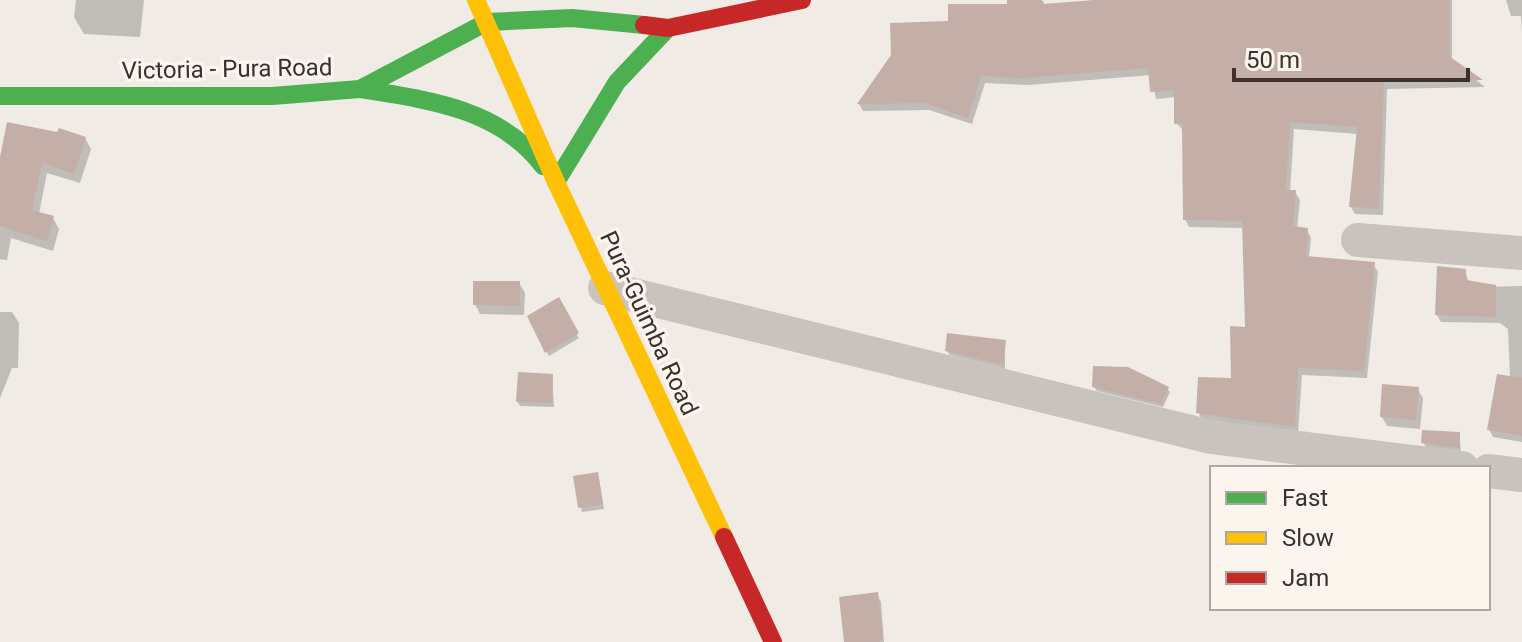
<svg xmlns="http://www.w3.org/2000/svg" width="1522" height="642" viewBox="0 0 1522 642" font-family="Roboto,sans-serif">
	<style>
		.shadow { fill: #0003 }
		.building { fill: #c3afa7 }
		.lines { fill: none; stroke-linecap: round; stroke-linejoin: round }
		.street { stroke: #c9c3be; stroke-width: 34 }
		.fast { stroke: #4caf50; stroke-width: 18 }
		.slow { stroke: #ffc107; stroke-width: 18 }
		.jam { stroke: #c62828; stroke-width: 18 }
		.labels { text-anchor: middle; stroke-width: 7; stroke-linejoin: round; paint-order: stroke }
		.street-label { font-size: 24px; fill: #3b302b; stroke: #fbf5ee }
	</style>
	<rect width="100%" height="100%" fill="#f0ebe5"/>
	<g class="shadow">
		<path d="M76,0H144L140,37L84,34L74,17Z"/>
		<path d="M1009,0H1042L1046,6L1094,0H1452V61L1485,87L1387,89L1383,215L1355,214L1351,207L1358,134L1294,129L1290,192H1295L1300,200L1297,229L1307,230L1311,238L1309,258L1373,264L1378,272L1367,378L1302,375L1298,434L1202,420L1198,412L1233,380L1247,329L1244,228L1189,227L1185,219L1184,131L1176,123V97L1156,99L1151,75L1029,85L985,83L972,124L929,110L863,111L859,104L950,23L1009,6Z"/>
		<path d="M1506,0H1522V31L1521,16H1511Z"/>
		<path d="M85,138L91,149L80,183L47,173L39,214L53,218L59,229L53,251L11,238L7,260L0,259V167Z"/>
		<path d="M1465,271L1469,283L1484,287L1522,286V442L1493,437L1489,429L1510,378L1508,329L1500,323L1441,322L1437,315Z"/>
		<path d="M519,283L525,293L524,315L480,314L475,304Z"/>
		<path d="M558,300L579,338L549,356L529,317Z"/>
		<path d="M0,312H12L19,323L18,368H12L0,398Z"/>
		<path d="M1005,341V369L950,355L947,351Z"/>
		<path d="M552,376L554,407L520,406L518,402Z"/>
		<path d="M1094,387L1167,388L1170,392L1163,407L1097,391Z"/>
		<path d="M1417,389L1423,398L1420,429L1387,426L1382,417Z"/>
		<path d="M1459,434L1461,451L1426,447L1423,442Z"/>
		<path d="M575,478L599,479L604,509L582,512Z"/>
		<path d="M877,595L881,602L884,642H846Z"/>
	</g>
	<g class="building">
		<path d="M1007,0H1042V4L1096,0H1449V56L1483,80L1384,81L1379,208L1349,207L1357,127L1290,122L1286,190H1296L1293,226L1308,228L1306,256L1375,262L1364,371L1298,368L1295,427L1196,413L1198,377L1231,378L1230,326L1245,327L1242,221L1183,220L1182,123L1174,124V90L1150,92L1148,68L1024,78L981,76L968,118L924,103L857,104L891,55L890,23L948,21V4H1007Z"/>
		<path d="M7,122L57,132L59,128L86,137L74,174L42,163L32,210L54,216L47,241L0,226V157Z"/>
		<path d="M1437,266L1466,269V280L1496,285V317L1435,315Z"/>
		<path d="M473,281H520V306L473,305Z"/>
		<path d="M559,297L579,333L545,353L527,316Z"/>
		<path d="M947,333L1006,340L1003,365L945,351Z"/>
		<path d="M1093,366L1128,367L1169,387L1161,404L1092,387Z"/>
		<path d="M518,372L553,374L552,403L516,402Z"/>
		<path d="M1497,374L1522,378V436L1487,430Z"/>
		<path d="M1382,384L1419,387L1416,420L1380,417Z"/>
		<path d="M1422,430L1460,432V448L1421,443Z"/>
		<path d="M598,472L603,504L578,508L573,476Z"/>
		<path d="M878,592L883,639L879,642H844L839,597Z"/>
	</g>
	<g class="lines">
		<g class="street">
			<path d="M1358,240L1522,253"/>
			<path d="M605,288L1211,437L1462,468"/>
			<path d="M1488,471L1522,475"/>
		</g>
		<g class="fast">
			<path d="M360,89C428,100 499,108 543,166"/>
			<path d="M0,96H272L360,89L487,22L572,18L644,25"/>
			<path d="M556,182L617,82L668,28"/>
		</g>
		<path class="slow" d="M476,0L556,182L724,537"/>
		<g class="jam">
			<path d="M644,25L668,28L802,0"/>
			<path d="M724,537L773,642"/>
		</g>
	</g>
	<g class="labels">
		<g class="street-label">
			<text transform="translate(227 69) rotate(-1)" y="8">Victoria - Pura Road</text>
			<text transform="translate(649 323) rotate(65)" y="8">Pura-Guimba Road</text>
		</g>
	</g>
	<rect x="1210" y="466" width="280" height="144" fill="#fbf5ee" stroke="#aea6a0" stroke-width="2"/>
	<rect x="1226" y="492" width="40" height="12" fill="#4caf50" stroke="#aea6a0" stroke-width="2"/>
	<text x="1282" y="506" font-size="24" fill="#3b302b">Fast</text>
	<rect x="1226" y="532" width="40" height="12" fill="#ffc107" stroke="#aea6a0" stroke-width="2"/>
	<text x="1282" y="546" font-size="24" fill="#3b302b">Slow</text>
	<rect x="1226" y="572" width="40" height="12" fill="#c62828" stroke="#aea6a0" stroke-width="2"/>
	<text x="1282" y="586" font-size="24" fill="#3b302b">Jam</text>
	<path d="M1234 68v12h234v-12" fill="none" stroke="#3b302b" stroke-width="4"/>
	<text x="1246" y="68" font-size="24" fill="#3b302b" stroke="#fbf5ee" stroke-width="6" paint-order="stroke">50 m</text>
</svg>
